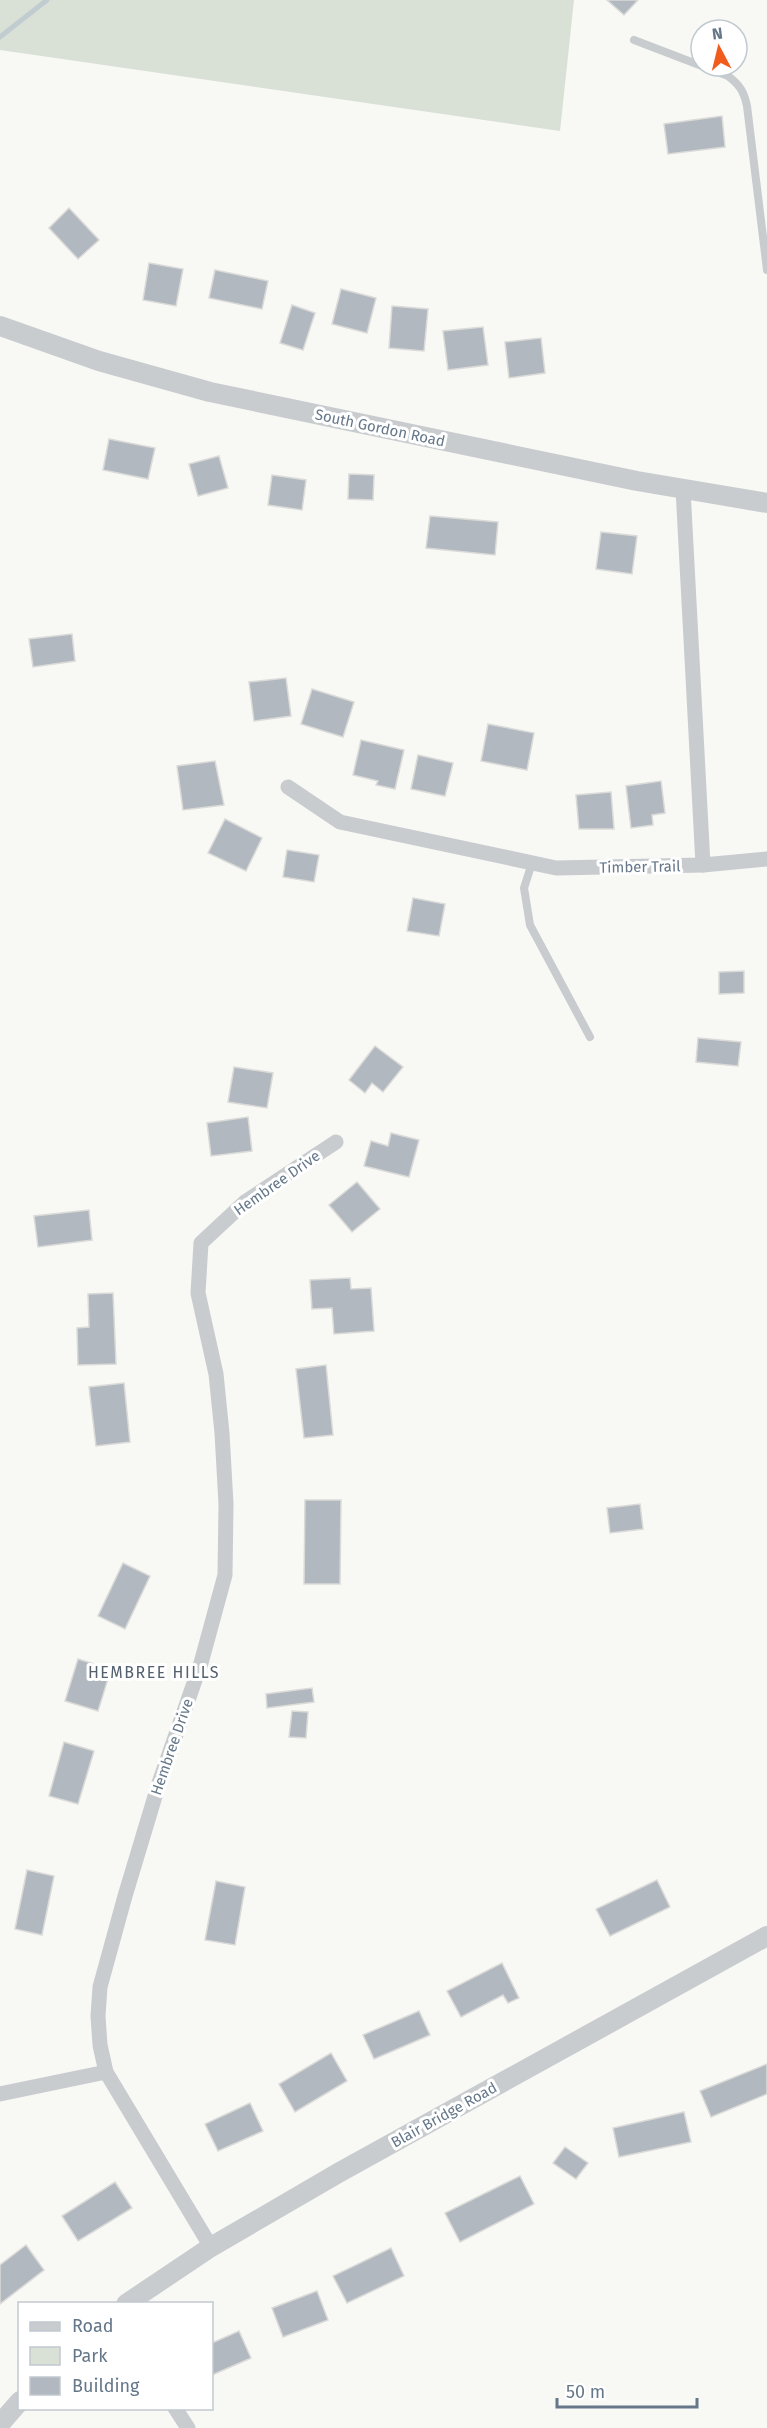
<svg xmlns="http://www.w3.org/2000/svg" width="767" height="2428" viewBox="0 0 767 2428" font-family="'Fira Sans',sans-serif">
	<style>
		.green { fill: #d9e1d6 }
		.lines { fill: none; stroke-linecap: round; stroke-linejoin: round }
		.stream { stroke: #c1ccd1; stroke-width: 5 }
		.building { fill: #b1b8bf; stroke: #dadad8; stroke-width: 1.5 }
		.service { stroke: #c8cccf; stroke-width: 8 }
		.minor { stroke: #c8cccf; stroke-width: 15 }
		.tertiary { stroke: #c8cccf; stroke-width: 20 }
		.labels { text-anchor: middle; stroke-width: 6; stroke-linejoin: round; paint-order: stroke }
		.street-label { font-size: 15px; fill: #657789; stroke: #fff }
		.neighbourhood-label { font-size: 16px; letter-spacing: 1.5px; fill: #54606d; stroke: #fff }
	</style>
	<rect width="100%" height="100%" fill="#f8f8f5"/>
	<path class="green" d="M0,0H574L560,131L0,50Z"/>
	<g class="lines">
		<path class="stream" d="M0,37L47,0"/>
	</g>
	<g class="building">
		<path d="M607,0H638L624,15Z"/>
		<path d="M722,116L725,147L668,154L664,124Z"/>
		<path d="M69,208L99,240L78,259L49,228Z"/>
		<path d="M149,263L183,269L176,306L143,300Z"/>
		<path d="M215,270L268,281L262,309L209,298Z"/>
		<path d="M341,289L376,298L367,333L332,324Z"/>
		<path d="M292,305L315,313L303,350L280,343Z"/>
		<path d="M392,306L428,309L424,351L389,348Z"/>
		<path d="M483,327L488,365L448,370L443,331Z"/>
		<path d="M541,338L545,373L509,378L505,342Z"/>
		<path d="M109,439L155,448L148,479L103,470Z"/>
		<path d="M219,456L228,488L198,496L189,464Z"/>
		<path d="M349,474L374,475L373,500L348,499Z"/>
		<path d="M272,475L306,480L302,510L268,505Z"/>
		<path d="M430,516L498,522L495,555L426,548Z"/>
		<path d="M601,532L637,536L632,574L596,569Z"/>
		<path d="M72,634L75,661L33,667L29,639Z"/>
		<path d="M286,678L291,716L254,721L249,682Z"/>
		<path d="M312,689L354,702L343,737L301,724Z"/>
		<path d="M488,724L534,733L527,770L481,761Z"/>
		<path d="M361,740L404,750L395,789L376,785L378,781L353,775Z"/>
		<path d="M418,755L453,763L445,796L411,789Z"/>
		<path d="M215,761L224,805L183,810L177,766Z"/>
		<path d="M661,781L665,813L652,815L653,825L631,828L626,786Z"/>
		<path d="M611,792L614,829H579L576,795Z"/>
		<path d="M225,819L262,838L246,871L208,853Z"/>
		<path d="M287,850L319,855L314,882L283,877Z"/>
		<path d="M413,898L445,904L439,936L407,931Z"/>
		<path d="M744,971V993L719,994V972Z"/>
		<path d="M698,1038L741,1042L738,1066L696,1062Z"/>
		<path d="M375,1046L403,1067L383,1092L372,1083L365,1093L349,1080Z"/>
		<path d="M234,1067L273,1073L267,1108L228,1102Z"/>
		<path d="M248,1117L252,1151L211,1156L207,1123Z"/>
		<path d="M391,1133L419,1140L409,1177L364,1166L371,1141L388,1146Z"/>
		<path d="M357,1182L380,1209L352,1232L329,1205Z"/>
		<path d="M89,1210L92,1240L38,1247L34,1216Z"/>
		<path d="M350,1278L351,1289L371,1288L374,1331L334,1334L332,1308L312,1309L310,1280Z"/>
		<path d="M113,1293L116,1364L78,1365L77,1328L89,1327L88,1294Z"/>
		<path d="M326,1365L333,1435L304,1438L296,1369Z"/>
		<path d="M124,1383L130,1442L96,1446L89,1387Z"/>
		<path d="M305,1500H341L340,1584H304Z"/>
		<path d="M640,1504L643,1529L610,1533L607,1508Z"/>
		<path d="M123,1563L150,1576L125,1629L98,1616Z"/>
		<path d="M78,1659L111,1669L98,1711L65,1701Z"/>
		<path d="M312,1688L314,1702L267,1708L266,1694Z"/>
		<path d="M292,1711L308,1712L306,1738L289,1737Z"/>
		<path d="M64,1742L94,1751L78,1804L49,1796Z"/>
		<path d="M27,1870L54,1876L42,1935L15,1929Z"/>
		<path d="M657,1880L670,1907L610,1936L596,1909Z"/>
		<path d="M216,1881L245,1887L235,1945L205,1940Z"/>
		<path d="M502,1963L519,1998L508,2003L503,1995L461,2017L447,1991Z"/>
		<path d="M419,2011L430,2035L374,2059L363,2035Z"/>
		<path d="M331,2053L347,2081L295,2112L279,2084Z"/>
		<path d="M767,2064V2094L711,2117L700,2091Z"/>
		<path d="M250,2103L263,2131L218,2151L205,2124Z"/>
		<path d="M684,2112L691,2142L619,2157L613,2128Z"/>
		<path d="M565,2147L588,2163L576,2179L553,2163Z"/>
		<path d="M520,2176L534,2204L460,2242L445,2213Z"/>
		<path d="M115,2182L132,2208L78,2241L62,2216Z"/>
		<path d="M26,2245L44,2270L0,2304V2265Z"/>
		<path d="M391,2248L404,2276L347,2303L333,2276Z"/>
		<path d="M317,2291L328,2320L283,2337L272,2308Z"/>
		<path d="M239,2331L251,2358L212,2375V2343Z"/>
	</g>
	<g class="lines">
		<g class="service">
			<path d="M634,40L728,76C740,85 744,92 747,106L767,270"/>
			<path d="M532,863L524,888L530,925L590,1037"/>
		</g>
		<g class="minor">
			<path d="M683,489L703,865"/>
			<path d="M288,787L340,822L556,868L703,865L767,859"/>
			<path d="M0,2094L106,2072"/>
			<path d="M211,2247L106,2072L100,2045L98,2016L100,1987L125,1896L159,1783L201,1663L225,1575L226,1504L222,1433L216,1374L198,1293L201,1243L245,1202L336,1142"/>
			<path d="M175,2408L188,2428"/>
		</g>
		<g class="tertiary">
			<path d="M0,326L99,361L210,392L637,481L767,503"/>
			<path d="M126,2304L211,2247L340,2172L767,1936"/>
			<path d="M0,2424L20,2401"/>
		</g>
	</g>
	<g class="labels">
		<g class="street-label">
			<text transform="translate(380 428) rotate(12)" y="5">South Gordon Road</text>
			<text transform="translate(640 867) rotate(-1)" y="5">Timber Trail</text>
			<text transform="translate(277 1183) rotate(-35)" y="5">Hembree Drive</text>
			<text transform="translate(172 1747) rotate(-71)" y="5">Hembree Drive</text>
			<text transform="translate(444 2115) rotate(-29)" y="5">Blair Bridge Road</text>
		</g>
		<g class="neighbourhood-label">
			<text x="154" y="1678">HEMBREE HILLS</text>
		</g>
	</g>
	<rect x="18" y="2302" width="195" height="108" fill="#ffffff" stroke="#c1c9d0" stroke-width="1.5"/>
	<rect x="30" y="2322" width="30" height="9" fill="#c8cccf" stroke="#c1c9d0" stroke-width="1.5"/>
	<text x="72" y="2332" font-size="18" fill="#657789">Road</text>
	<rect x="30" y="2347" width="30" height="18" fill="#d9e1d6" stroke="#c1c9d0" stroke-width="1.5"/>
	<text x="72" y="2362" font-size="18" fill="#657789">Park</text>
	<rect x="30" y="2377" width="30" height="18" fill="#b1b8bf" stroke="#c1c9d0" stroke-width="1.5"/>
	<text x="72" y="2392" font-size="18" fill="#657789">Building</text>
	<g transform="translate(719 48) rotate(353)"><circle r="28" fill="#ffffff" stroke="#c1c9d0" stroke-width="1.5"/>
	<path d="M0-4.5L10 22L0 15L-10 22Z" fill="#f15c1d"/>
	<text y="-9" font-size="16" font-weight="bold" text-anchor="middle" fill="#657789">N</text>
	</g>
	<path d="M557 2398v9h140v-9" fill="none" stroke="#657789" stroke-width="3"/>
	<text x="566" y="2398" font-size="18" fill="#657789" stroke="#ffffff" stroke-width="4.5" paint-order="stroke">50 m</text>
</svg>
